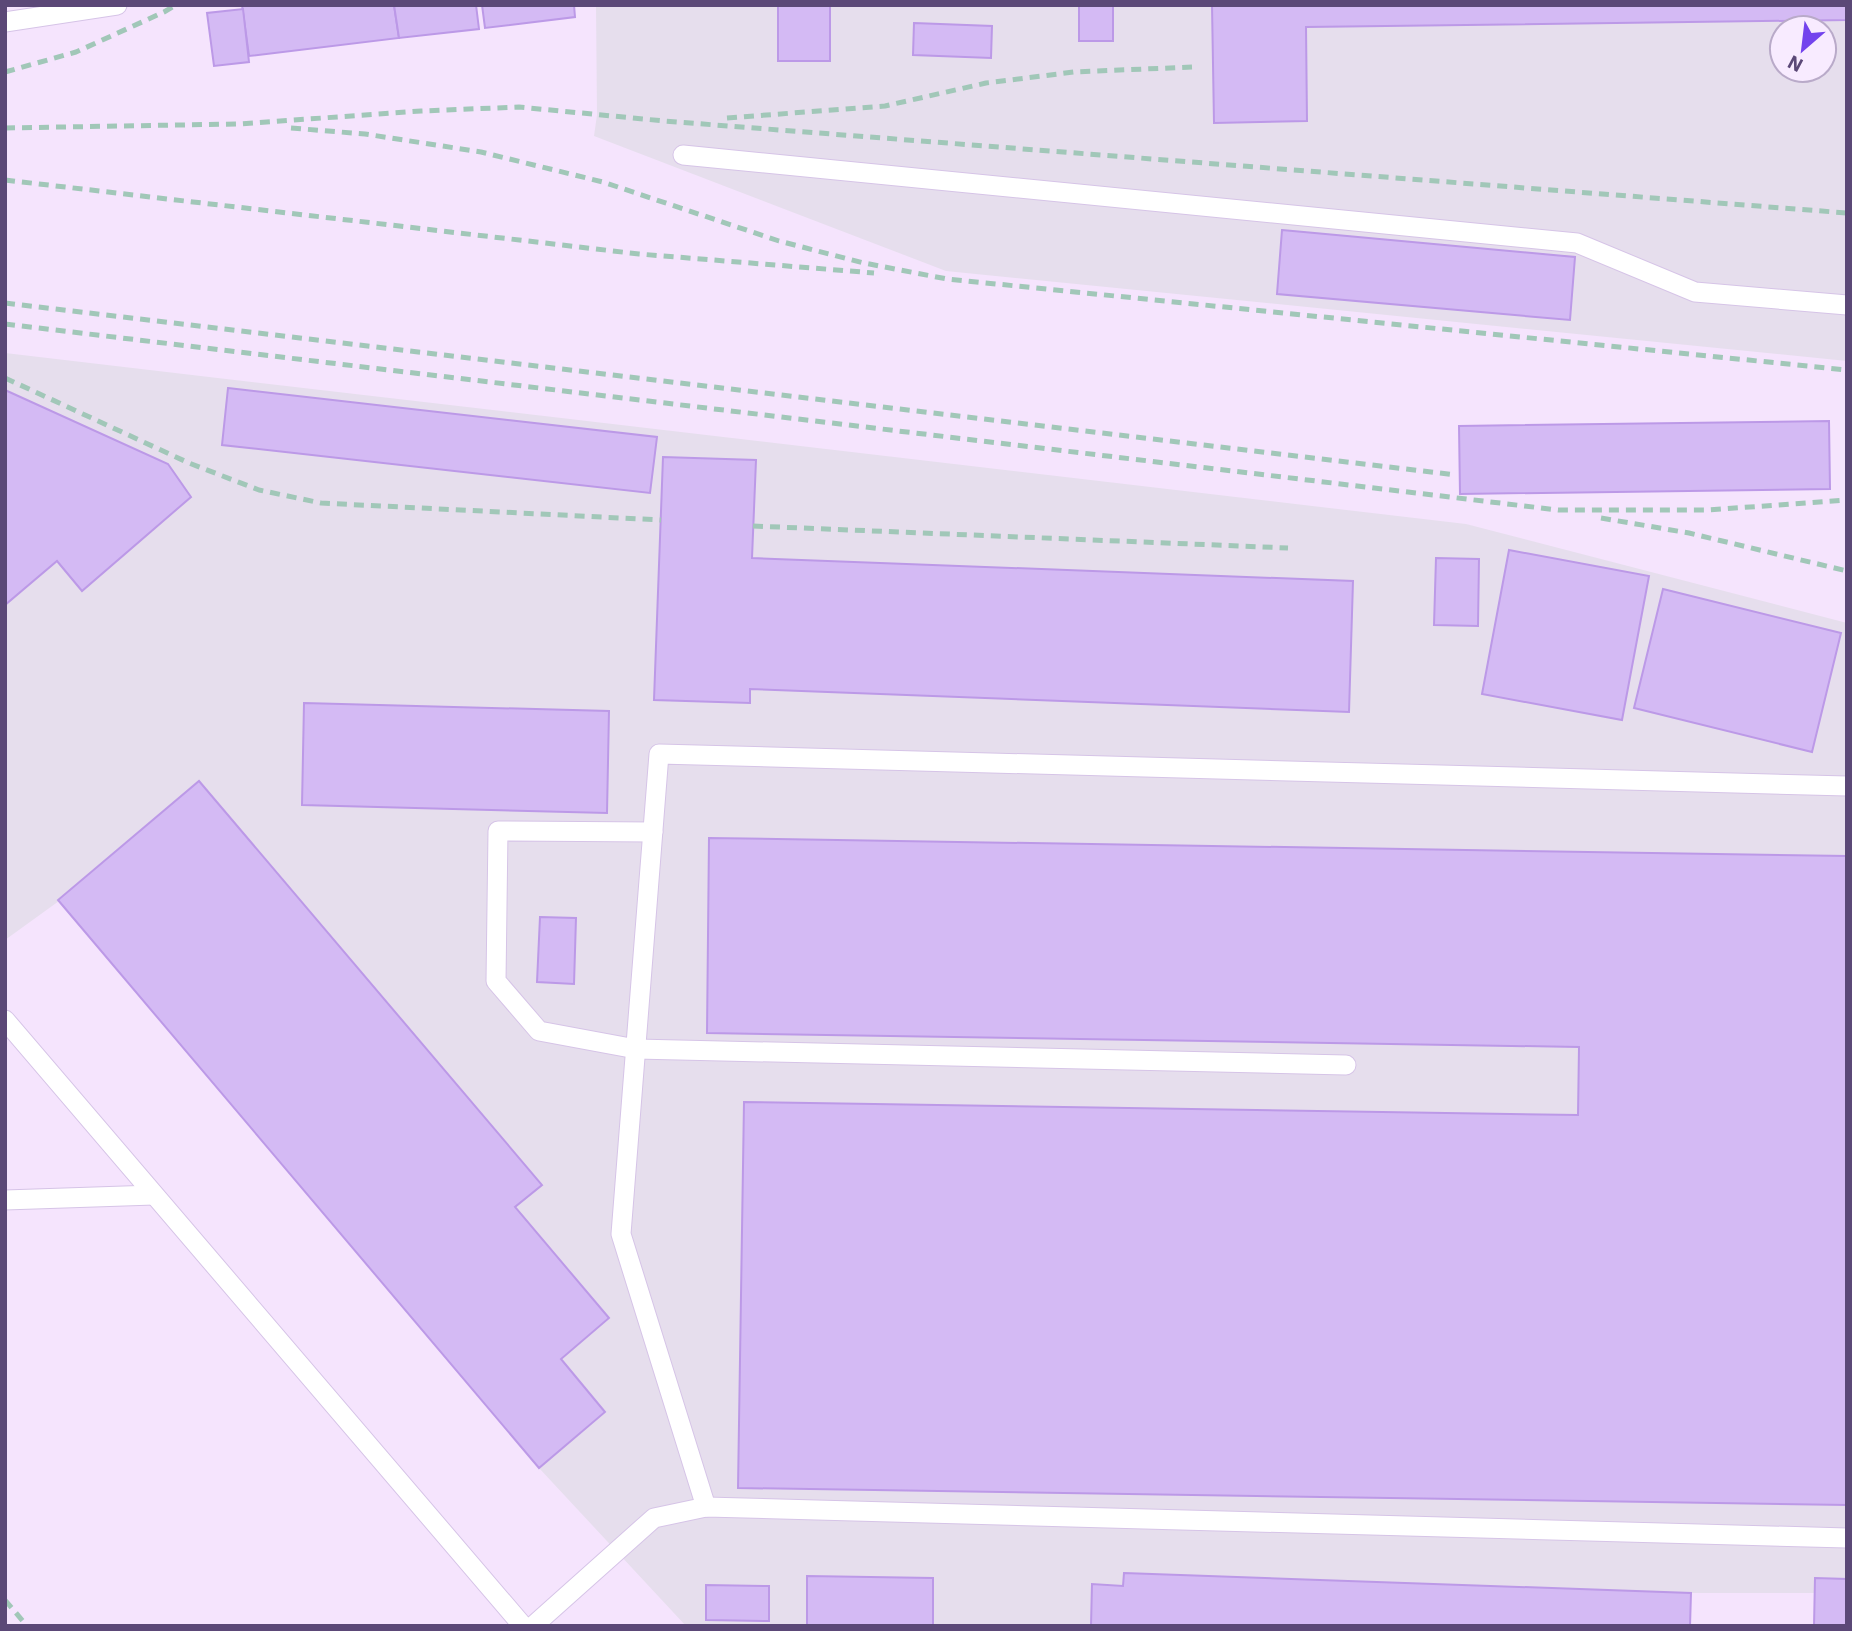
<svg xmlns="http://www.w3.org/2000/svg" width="1852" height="1631" viewBox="0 0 1852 1631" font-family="'IBM Plex Sans',sans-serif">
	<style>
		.industrial { fill: #e6deed; fill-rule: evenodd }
		.building { fill: #d4baf4; stroke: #bc99e7; stroke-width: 2 }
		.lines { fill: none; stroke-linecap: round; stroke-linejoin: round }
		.lane-casing { stroke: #d6c4e7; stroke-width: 21 }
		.lane { stroke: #fff; stroke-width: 19 }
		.rail { stroke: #a1c7b8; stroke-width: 5; stroke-dasharray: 10 7; stroke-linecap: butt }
	</style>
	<rect width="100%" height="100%" fill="#f5e4fd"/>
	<g class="industrial">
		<path d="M596,5H1847V361L946,271L594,136L597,115ZM1782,28H1824V70H1782Z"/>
		<path d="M5,353L1466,524L1847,623V1626H1814V1593H1691L1124,1573L1123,1586L1092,1584L1091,1626H686L539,1468L59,901L5,940Z"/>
	</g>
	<g class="building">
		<path d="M242,5H394L399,38L249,56Z"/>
		<path d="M394,5H476L479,29L399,38Z"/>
		<path d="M482,5H574L575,17L485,28Z"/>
		<rect x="778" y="5" width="52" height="56"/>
		<rect x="1079" y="5" width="34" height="36"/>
		<path d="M1212,5H1847V20L1306,27L1307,121L1214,123Z"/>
		<path d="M243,9L249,62L214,66L207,13Z"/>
		<path d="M914,23L992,26L991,58L913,55Z"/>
		<path d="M1282,230L1575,257L1570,320L1277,294Z"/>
		<path d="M228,388L657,437L650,493L222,445Z"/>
		<path d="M5,390L168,464L191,497L82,591L57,561L5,605Z"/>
		<path d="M1829,421L1830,489L1460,494L1459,426Z"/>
		<path d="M663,457L756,460L752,558L1353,581L1349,712L750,689V703L654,700Z"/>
		<path d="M1509,550L1649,576L1622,720L1482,694Z"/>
		<path d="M1436,558L1479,559L1478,626L1434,625Z"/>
		<path d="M1663,589L1841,633L1812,752L1634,708Z"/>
		<path d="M304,703L609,711L607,813L302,805Z"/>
		<path d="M199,781L542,1185L515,1207L609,1318L561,1359L605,1412L539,1468L58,900Z"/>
		<path d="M709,838L1847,856V1505L738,1488L744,1102L1578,1115L1579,1047L707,1033Z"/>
		<path d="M540,917L576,918L574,984L537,982Z"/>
		<path d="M1124,1573L1691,1593L1690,1626H1091L1092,1584L1123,1586Z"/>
		<path d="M807,1576L933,1578V1626H807Z"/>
		<path d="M1815,1578L1847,1579V1626H1814Z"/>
		<path d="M706,1585L769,1586V1621L706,1620Z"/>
	</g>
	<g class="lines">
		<g class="lane-casing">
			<g id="lane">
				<path d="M5,22L117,5"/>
				<path d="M683,155L1577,243L1695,292L1847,305"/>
				<path d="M653,832L498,831L496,981L539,1031L636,1049L1346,1065"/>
				<path d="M5,1020L523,1626"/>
				<path d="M5,1200L154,1195"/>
				<path d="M706,1507L621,1234L659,754L1847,786"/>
				<path d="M533,1626L654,1518L706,1507L1847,1538"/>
			</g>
		</g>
		<use href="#lane" class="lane"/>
		<g class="rail">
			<path d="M5,72L76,52L164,12L176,5"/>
			<path d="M727,118L885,106L986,83L1074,72L1192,67"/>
			<path d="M5,128L238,124L421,111L519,107L664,121L1847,213"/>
			<path d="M291,128L365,134L481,152L603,182L779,241L864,263L947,279L1847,370"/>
			<path d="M5,180L639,254L874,273"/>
			<path d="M5,303L1456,475"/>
			<path d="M5,324L1558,510H1708L1847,500"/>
			<path d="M5,378L189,463L259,490L321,503L661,520"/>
			<path d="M1601,518L1689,533L1847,571"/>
			<path d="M753,526L1288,548"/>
			<path d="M5,1600L27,1626"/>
		</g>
	</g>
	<rect width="1852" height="1631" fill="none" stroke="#5b4877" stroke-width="14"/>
	<g transform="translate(1803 49) rotate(208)"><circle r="33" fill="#f8ebff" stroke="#b9aac9" stroke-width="2"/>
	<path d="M0-5L12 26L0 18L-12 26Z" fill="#7343ed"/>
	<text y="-10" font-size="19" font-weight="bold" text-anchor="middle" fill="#5b4877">N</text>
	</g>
</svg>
